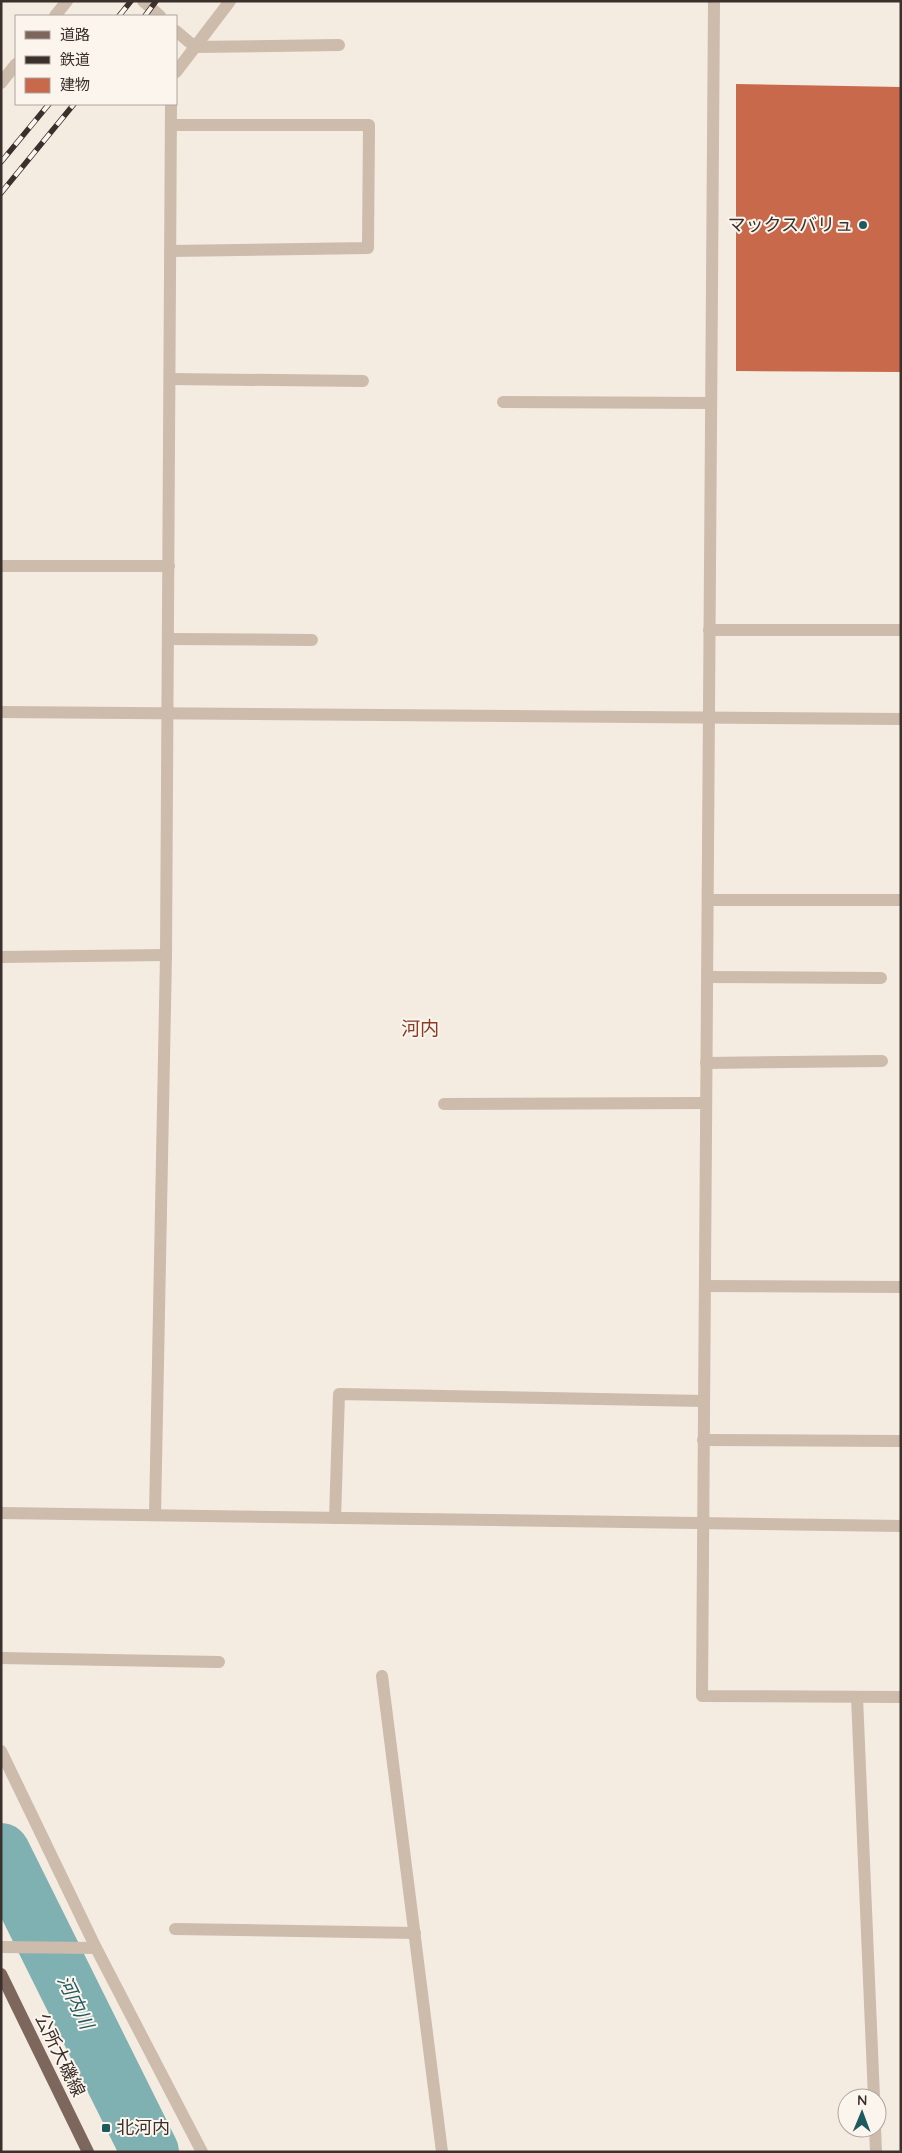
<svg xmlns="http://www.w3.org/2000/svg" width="902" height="2153" viewBox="0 0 902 2153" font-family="Quicksand,'Noto Sans JP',sans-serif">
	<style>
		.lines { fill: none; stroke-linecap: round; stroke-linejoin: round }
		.river { stroke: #7fb0b2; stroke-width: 58 }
		.building { fill: #c8694b }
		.minor { stroke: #cdbbac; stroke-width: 12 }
		.major { stroke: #7d675c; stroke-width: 12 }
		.rail-casing { stroke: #3b302b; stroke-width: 5.5 }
		.rail { stroke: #fbf5ee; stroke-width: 4; stroke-dasharray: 11; stroke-linecap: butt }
		.poi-dot { fill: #1f5a5e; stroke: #fbf5ee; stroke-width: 2 }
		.labels { text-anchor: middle; stroke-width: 4; stroke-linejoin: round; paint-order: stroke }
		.poi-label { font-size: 18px; fill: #3b302b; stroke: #fbf5ee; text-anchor: end }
		.street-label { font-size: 18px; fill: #3b302b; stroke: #fbf5ee }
		.neighbourhood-label { font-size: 19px; fill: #8c3b22; stroke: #fbf5ee }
		.water-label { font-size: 19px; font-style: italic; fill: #1f5a5e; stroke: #fbf5ee }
	</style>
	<rect width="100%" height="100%" fill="#f4ebe1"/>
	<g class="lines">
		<path class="river" d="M1,1852L150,2152"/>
	</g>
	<path class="building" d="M736,84L901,87V372L736,371Z"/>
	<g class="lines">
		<g class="minor">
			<path d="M143,1L160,16"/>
			<path d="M714,1L702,1696L901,1697"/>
			<path d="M55,16L67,1"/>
			<path d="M176,31L195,47L176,72"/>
			<path d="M195,47L339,45"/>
			<path d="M195,47L230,1"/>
			<path d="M1,83L16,64"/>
			<path d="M170,251L368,248L369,125H171"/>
			<path d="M170,379L363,381"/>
			<path d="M503,402L711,403"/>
			<path d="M1,566H169"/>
			<path d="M709,630H901"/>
			<path d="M169,639L312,640"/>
			<path d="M1,712L901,719"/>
			<path d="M708,900H901"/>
			<path d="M1,957L166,955"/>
			<path d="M707,977L881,978"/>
			<path d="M706,1063L882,1061"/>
			<path d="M444,1104L706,1103"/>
			<path d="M705,1286L901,1287"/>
			<path d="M703,1440L901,1441"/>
			<path d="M1,1513L901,1526"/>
			<path d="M155,1515L166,955L171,104"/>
			<path d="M335,1518L339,1394L704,1401"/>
			<path d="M1,1658L219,1662"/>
			<path d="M382,1676L442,2152"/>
			<path d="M857,1697L874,2098"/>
			<path d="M1,1751L96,1948L202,2152"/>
			<path d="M175,1929L415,1933"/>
			<path d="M1,1947L96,1948"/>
			<path d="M875,2128L876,2152"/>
		</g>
		<path class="major" d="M1,1974L88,2152"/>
		<g class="rail-casing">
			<g id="rail">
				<path d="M119,16L131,1"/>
				<path d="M145,16L156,1"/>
				<path d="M1,162L49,104"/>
				<path d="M1,193L74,104"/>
			</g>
		</g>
		<use href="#rail" class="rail"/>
	</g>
	<g class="poi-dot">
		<circle cx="863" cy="225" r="5"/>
		<rect x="101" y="2123" width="10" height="10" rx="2.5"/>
	</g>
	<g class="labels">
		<g class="poi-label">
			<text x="853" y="231">マックスバリュ</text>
			<text x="116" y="2134" text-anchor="start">北河内</text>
		</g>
		<g class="street-label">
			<text transform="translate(60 2055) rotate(64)" y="6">公所大磯線</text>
		</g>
		<g class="neighbourhood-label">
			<text x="420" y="1035">河内</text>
		</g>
		<g class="water-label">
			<text transform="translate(76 2002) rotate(64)" y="7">河内川</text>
		</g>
	</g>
	<rect width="902" height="2153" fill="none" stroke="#3b302b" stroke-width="5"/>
	<rect x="15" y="15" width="162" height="90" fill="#fbf5ee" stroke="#aea6a0"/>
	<rect x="25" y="31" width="25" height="8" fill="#7d675c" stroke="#aea6a0"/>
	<text x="60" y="40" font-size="15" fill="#3b302b">道路</text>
	<rect x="25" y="56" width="25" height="8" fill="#3b302b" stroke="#aea6a0"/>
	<text x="60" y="65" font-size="15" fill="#3b302b">鉄道</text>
	<rect x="25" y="78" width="25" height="15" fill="#c8694b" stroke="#aea6a0"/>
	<text x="60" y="90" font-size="15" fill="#3b302b">建物</text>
	<g transform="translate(862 2113) rotate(1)"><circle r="24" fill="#fbf5ee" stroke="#aea6a0"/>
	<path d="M0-4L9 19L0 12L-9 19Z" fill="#1f5a5e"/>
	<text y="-8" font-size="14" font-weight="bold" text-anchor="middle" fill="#3b302b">N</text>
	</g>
</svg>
